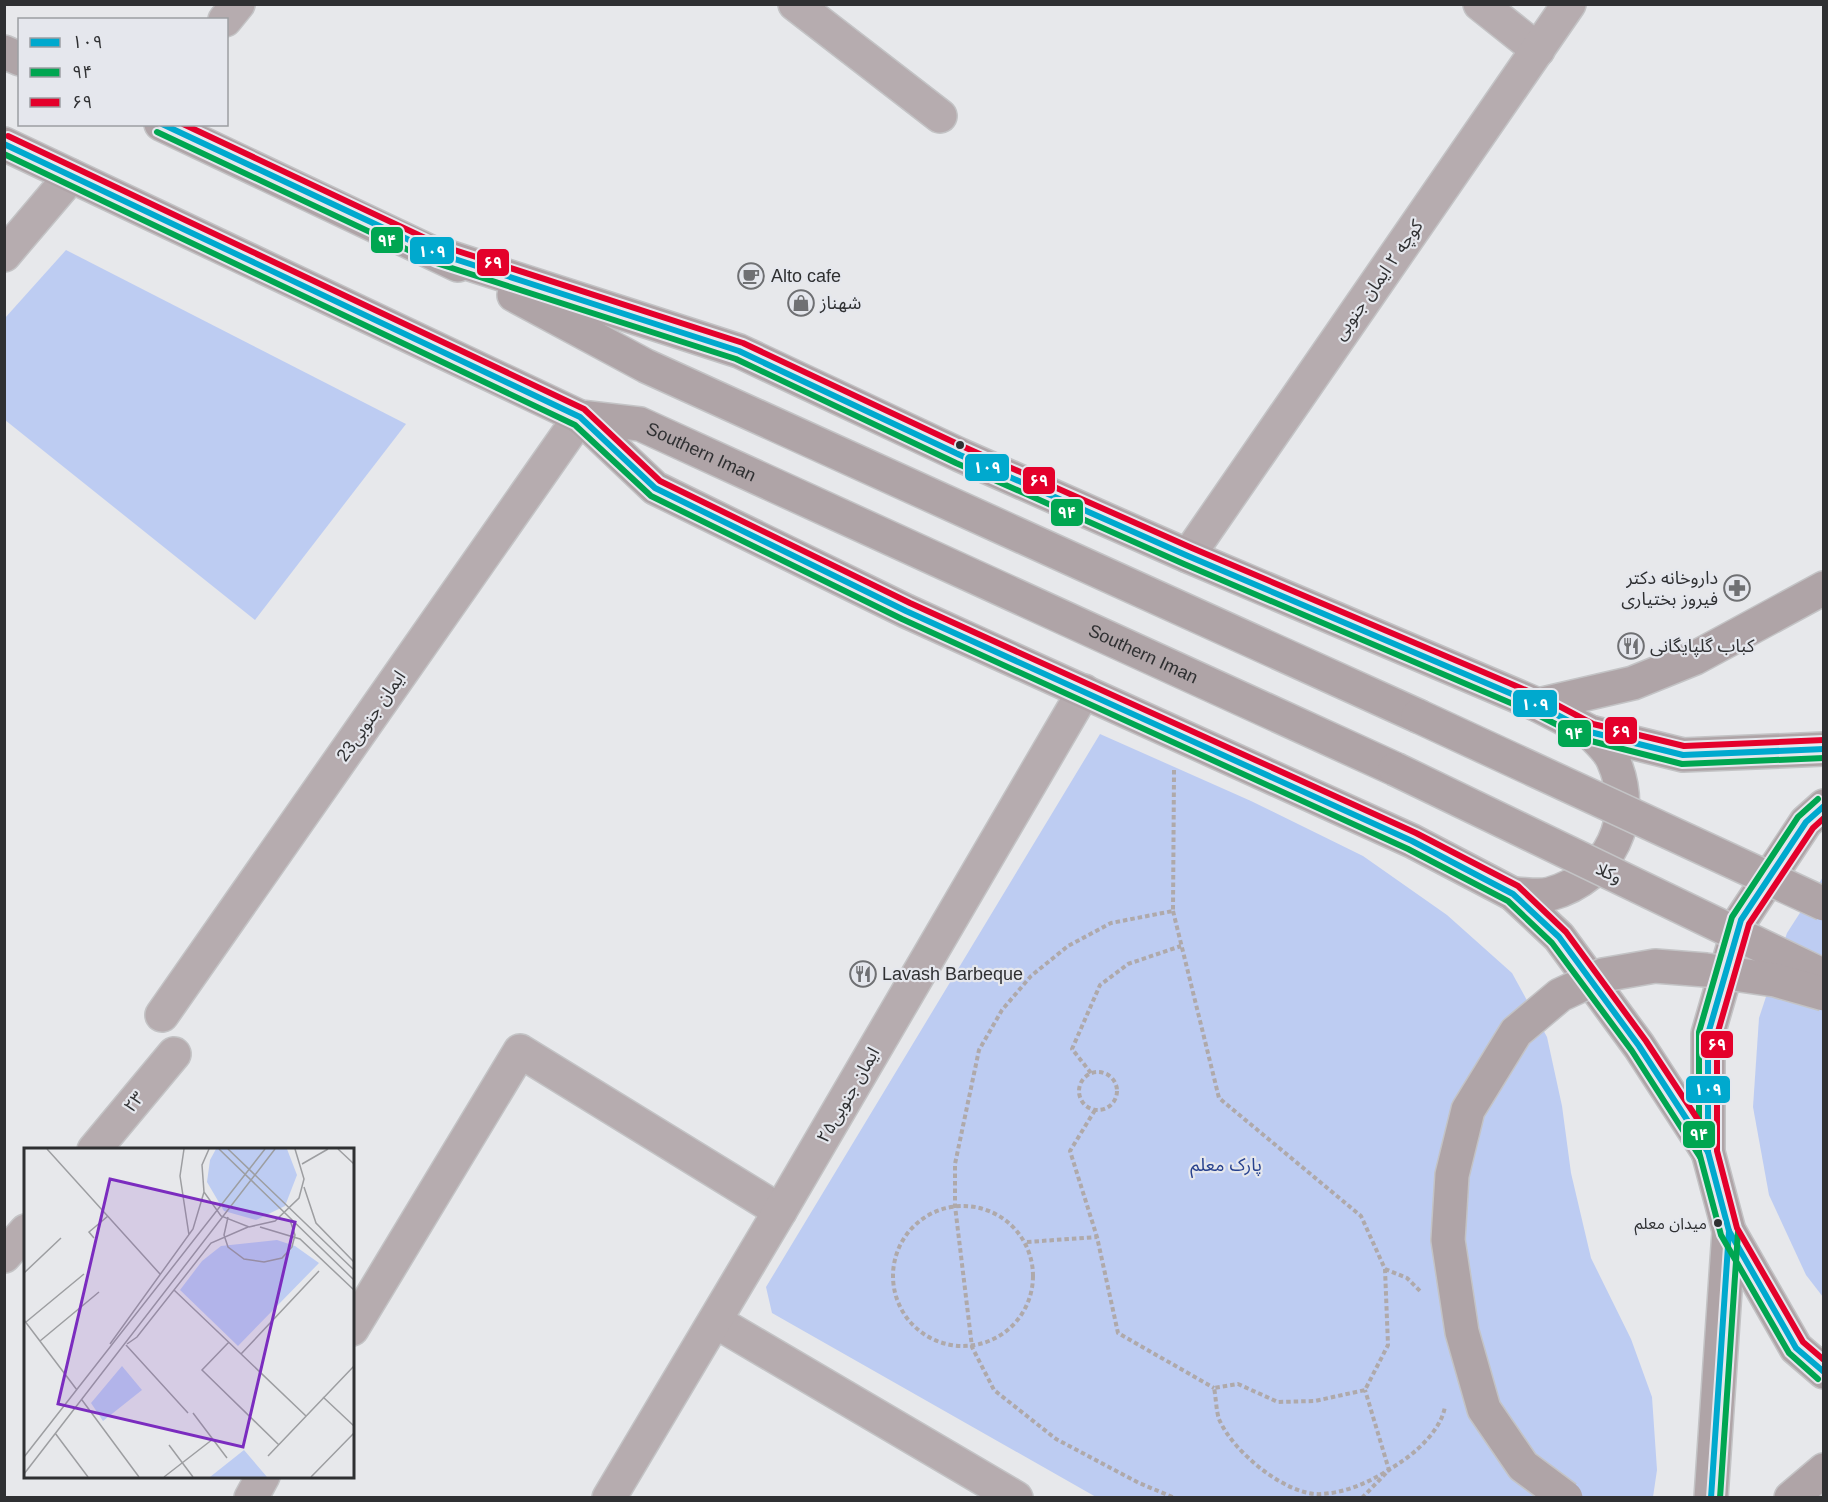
<svg xmlns="http://www.w3.org/2000/svg" width="1828" height="1502" viewBox="0 0 1828 1502" font-family="Helvetica,'Noto Sans Arabic',sans-serif">
	<style>
		.green { fill: #bdccf2 }
		.lines { fill: none; stroke-linecap: round; stroke-linejoin: round }
		.minor-casing { stroke: #c3c3c5; stroke-width: 36 }
		.major-casing { stroke: #c3c3c5; stroke-width: 36 }
		.path { stroke: #afa9aa; stroke-width: 4; stroke-dasharray: 4.5 3; stroke-linecap: butt }
		.minor { stroke: #b6acaf; stroke-width: 33 }
		.major { stroke: #afa4a7; stroke-width: 33 }
		.major-bridge-casing { stroke: #c3c3c5; stroke-width: 36; stroke-linecap: butt }
		.major-bridge { stroke: #afa4a7; stroke-width: 33 }
		.bus-1-casing { stroke: #e5e7ed; stroke-width: 10 }
		.bus-2-casing { stroke: #e5e7ed; stroke-width: 10 }
		.bus-3-casing { stroke: #e5e7ed; stroke-width: 10 }
		.bus-1 { stroke: #00a9ce; stroke-width: 6 }
		.bus-2 { stroke: #00a651; stroke-width: 6 }
		.bus-3 { stroke: #e4002b; stroke-width: 6 }
		.bus-dot { fill: #2f3032; stroke: #e5e7ed; stroke-width: 2 }
		.labels { text-anchor: middle; stroke-width: 4.5; stroke-linejoin: round; paint-order: stroke }
		.bus-label { font-size: 16px; fill: #2f3032; stroke: #e5e7ed; text-anchor: end }
		.poi-label { font-size: 18px; fill: #2f3032; stroke: #e5e7ed; text-anchor: start }
		.street-label { font-size: 18px; fill: #2f3032; stroke: #e5e7ed }
		.park-label { font-size: 18px; fill: #28428e; stroke: #e5e7ed }
		.inset-road { fill: none; stroke: #9d9ea1; stroke-width: 1.5 }
		.view { fill: #7b2cbf; fill-opacity: 0.15; stroke: #7b2cbf; stroke-width: 3 }
		.inset-edge { fill: none; stroke: #2f3032; stroke-width: 3 }
		.line-badge { stroke: #e5e7ed; stroke-width: 2 }
		.badge-label { font-size: 16px; text-anchor: middle; font-weight: bold; fill: #fff }
	</style>
	<rect width="100%" height="100%" fill="#e7e8eb"/>
	<g class="green">
		<path d="M66,250L406,424L255,620L5,420V318Z"/>
		<path d="M1100,734L1251,801L1363,856L1447,915L1512,973L1547,1037L1562,1106L1571,1173L1591,1258L1631,1339L1652,1397L1657,1470L1653,1497H1096L772,1313L766,1287Z"/>
		<path d="M1823,877V1297L1806,1275L1769,1195L1753,1107L1759,1018L1787,933Z"/>
	</g>
	<g class="lines">
		<g class="minor-casing">
			<g id="minor">
				<path d="M795,4L940,116"/>
				<path d="M1480,4L1538,50"/>
				<path d="M225,20L238,4"/>
				<path d="M4,255L71,176"/>
				<path d="M1188,556L1569,4"/>
				<path d="M162,1015L580,417"/>
				<path d="M94,1150L174,1054"/>
				<path d="M4,1256L26,1231"/>
				<path d="M715,1321L1016,1498"/>
				<path d="M352,1329L520,1051L780,1211"/>
				<path d="M251,1498L263,1476"/>
				<path d="M609,1498L780,1211L1084,691"/>
			</g>
		</g>
		<g class="major-casing">
			<g id="major">
				<path d="M4,52L20,59"/>
				<path d="M161,124L458,265"/>
				<path id="s1" d="M4,144L580,417L640,424L1395,769"/>
				<path d="M439,254L739,351L960,455L1188,556L1538,705L1590,732L1683,755L1824,749"/>
				<path d="M514,295L646,366L1418,716"/>
				<path d="M580,417L655,488L906,611L1412,841L1513,894L1559,937L1639,1046L1708,1152"/>
				<path d="M1538,705L1633,683L1695,658L1824,588"/>
				<path d="M1824,806L1806,822L1741,920L1708,1034V1152L1729,1231L1796,1348L1824,1372"/>
				<path d="M1513,894C1524,894 1539,897 1550,894C1610,877 1639,818 1613,760C1609,750 1597,740 1590,732"/>
				<path d="M1711,1498L1729,1231"/>
				<path d="M1791,1498L1824,1470"/>
			</g>
		</g>
		<g class="path">
			<path d="M1174,770L1173,911L1111,923L1068,946L1031,976L1002,1010L979,1050L955,1164V1206L972,1347L994,1390L1056,1439L1139,1483L1175,1498"/>
			<path d="M1173,911L1219,1098L1361,1216L1385,1269L1388,1345L1365,1390L1315,1401L1278,1402L1238,1384L1214,1388C1216,1397 1216,1410 1219,1419C1232,1451 1287,1497 1322,1494C1352,1492 1377,1478 1401,1462C1419,1450 1442,1428 1445,1406"/>
			<circle cx="1098" cy="1091" r="19"/>
			<path d="M1091,1073L1072,1049L1100,985L1128,964L1181,946"/>
			<path d="M1095,1110L1070,1151L1097,1237L1118,1333L1214,1388"/>
			<circle cx="963" cy="1276" r="70"/>
			<path d="M1027,1242L1097,1237"/>
			<path d="M1385,1269L1407,1278L1420,1291"/>
			<path d="M1362,1498L1389,1470L1365,1390"/>
		</g>
		<use href="#minor" class="minor"/>
		<use href="#major" class="major"/>
		<g class="major-bridge-casing">
			<g id="major-bridge">
				<path d="M1418,716L1824,904"/>
				<path d="M1395,769L1824,976"/>
				<path d="M1566,1498L1523,1466L1484,1409L1462,1332L1448,1240L1452,1175L1468,1110L1516,1032L1560,995L1603,975L1655,966L1706,970L1775,980L1824,994"/>
			</g>
		</g>
		<use href="#major-bridge" class="major-bridge"/>
		<g class="bus-1-casing">
			<g id="bus-1">
				<path d="M162,124L439,254L739,351L960,455L1188,556L1538,705L1590,732L1683,755L1824,749"/>
				<path d="M4,144L580,417L655,488L906,611L1412,841L1513,894L1559,937L1639,1046L1708,1152"/>
				<path d="M1824,806L1806,822L1741,920L1708,1034V1152L1729,1231L1796,1348L1824,1372"/>
				<path d="M1711,1498L1729,1231"/>
			</g>
		</g>
		<g class="bus-2-casing">
			<g id="bus-2">
				<path d="M157,132L436,263L736,359L956,463L1184,564L1534,713L1587,740L1682,764L1824,758"/>
				<path d="M4,154L575,425L651,496L902,619L1408,849L1508,901L1552,943L1632,1051L1700,1157"/>
				<path d="M1818,799L1798,817L1732,917L1699,1032V1152L1721,1235L1789,1353L1818,1379"/>
				<path d="M1720,1498L1738,1232"/>
			</g>
		</g>
		<g class="bus-3-casing">
			<g id="bus-3">
				<path d="M183,124L442,246L743,343L964,447L1192,548L1542,697L1593,724L1684,746L1824,740"/>
				<path d="M8,136L584,409L660,481L910,603L1416,833L1518,886L1566,932L1646,1041L1716,1147"/>
				<path d="M1824,818L1813,828L1749,924L1717,1035V1151L1737,1228L1803,1342L1824,1360"/>
			</g>
		</g>
		<use href="#bus-1" class="bus-1"/>
		<use href="#bus-2" class="bus-2"/>
		<use href="#bus-3" class="bus-3"/>
	</g>
	<defs>
		<g id="cafe-ring" transform="scale(1.35)"><circle r="9.5" fill="#e5e7ed" stroke="#6f7073" stroke-width="1.5"/><path d="M-5.5-4.5H6V0H3Q3 3.5 0 3.5H-2.5Q-5.5 3.5-5.5 0ZM3-3.2v2h1.7v-2ZM-6 4.5H4V6H-6Z" fill="#6f7073"/></g>
		<g id="shop-ring" transform="scale(1.35)"><circle r="9.5" fill="#e5e7ed" stroke="#6f7073" stroke-width="1.5"/><path d="M-5-2.5h2.3a2.7 3.5 0 0 1 5.4 0H5L5.5 6h-11ZM-1.5-2.5h3a1.5 2.3 0 0 0-3 0Z" fill="#6f7073"/></g>
		<g id="pharmacy-ring" transform="scale(1.35)"><circle r="9.5" fill="#e5e7ed" stroke="#6f7073" stroke-width="1.5"/><path d="M-2-6h4v4h4v4h-4v4h-4v-4h-4v-4h4Z" fill="#6f7073"/></g>
		<g id="restaurant-ring" transform="scale(1.35)"><circle r="9.5" fill="#e5e7ed" stroke="#6f7073" stroke-width="1.5"/><path d="M-5-6h1v4h1v-4h1v4h1v-4h1v5L-1.5 .5V6h-2V.5L-5-1ZM5-6V6H3V1.5H1.5Q1.5-4 5-6Z" fill="#6f7073"/></g>
	</defs>
	<g fill-rule="evenodd">
		<use href="#cafe-ring" x="751" y="276"/>
		<use href="#shop-ring" x="801" y="303"/>
		<use href="#pharmacy-ring" x="1737" y="588"/>
		<use href="#restaurant-ring" x="1631" y="646"/>
		<use href="#restaurant-ring" x="863" y="974"/>
	</g>
	<g class="bus-dot">
		<circle cx="960" cy="445" r="5"/>
		<circle cx="1718" cy="1223" r="5"/>
	</g>
	<g class="labels">
		<g class="bus-label">
			<text x="1707" y="1229">میدان معلم</text>
		</g>
		<g class="poi-label">
			<text x="771" y="282">Alto cafe</text>
			<text x="820" y="309">شهناز</text>
			<text x="1718" y="584" text-anchor="end">داروخانه دکتر<tspan x="1718" dy="21">فیروز بختیاری</tspan></text>
			<text x="1650" y="652">کباب گلپایگانی</text>
			<text x="882" y="980">Lavash Barbeque</text>
		</g>
		<g class="street-label">
			<text transform="translate(1378 280) rotate(-55)" y="6">کوچه ۲ ایمان جنوبی</text>
			<text dy="6" stroke="none"><textPath href="#s1" startOffset="765">Southern Iman</textPath></text>
			<text dy="6" stroke="none"><textPath href="#s1" startOffset="1251">Southern Iman</textPath></text>
			<text transform="translate(371 716) rotate(-55)" y="6">23ایمان جنوبی</text>
			<text transform="translate(1609 873) rotate(26)" y="6">وکلا</text>
			<text transform="translate(848 1095) rotate(-60)" y="6">ایمان جنوبی۲۵</text>
			<text transform="translate(134 1102) rotate(-50)" y="6">۲۳</text>
		</g>
		<g class="park-label">
			<text x="1226" y="1171">پارک معلم</text>
		</g>
	</g>
	<g transform="translate(24 1148)">
		<rect width="330" height="330" fill="#e7e8eb"/>
		<path d="M192,1H263L273,27L261,58L232,72L200,63L183,34L186,12ZM253,92L271,98L295,115L214,198L156,142L178,113L197,98ZM98,218L118,242L79,273L67,255ZM220,302L243,329H186Z" fill="#bdccf2"/>
		<path class="inset-road" d="M23,1L136,126M160,1L156,28L165,87M185,1L178,17L180,44L197,68L225,79L251,73L275,50L280,31L271,1M195,1L330,132M204,1L330,122M314,1L330,16M278,16L304,1M280,39L292,75L330,114M204,69L200,87L204,99L220,111L240,114L258,110L268,99L271,87L266,72M236,79L276,91L330,142M70,90L65,84L84,68M0,125L37,90M150,142L282,268M0,172L53,242M2,174L60,126M16,193L75,144M205,194L178,222L255,297M86,196L169,81L180,44M103,196L113,189L187,95L224,79M102,197L164,265M217,206L295,123M299,249L330,278M58,252L115,329M169,265L203,310M31,285L64,329M145,297L169,329M244,308L330,218M0,309L241,1M0,326L251,1M140,329L189,291M287,329L330,285"/>
		<path class="view" d="M86,31L271,74L219,299L34,256Z"/>
		<rect width="330" height="330" class="inset-edge"/>
	</g>
	<g class="line-badge">
		<rect x="370" y="226" width="34" height="28" rx="6" fill="#00a651"/>
		<rect x="409" y="236" width="46" height="29" rx="6" fill="#00a9ce"/>
		<rect x="476" y="248" width="34" height="29" rx="6" fill="#e4002b"/>
		<rect x="964" y="453" width="46" height="29" rx="6" fill="#00a9ce"/>
		<rect x="1022" y="466" width="34" height="29" rx="6" fill="#e4002b"/>
		<rect x="1050" y="498" width="34" height="29" rx="6" fill="#00a651"/>
		<rect x="1512" y="689" width="46" height="29" rx="6" fill="#00a9ce"/>
		<rect x="1604" y="716" width="34" height="29" rx="6" fill="#e4002b"/>
		<rect x="1557" y="719" width="35" height="29" rx="6" fill="#00a651"/>
		<rect x="1700" y="1030" width="34" height="29" rx="6" fill="#e4002b"/>
		<rect x="1685" y="1075" width="46" height="29" rx="6" fill="#00a9ce"/>
		<rect x="1682" y="1120" width="34" height="29" rx="6" fill="#00a651"/>
	</g>
	<g class="badge-label">
		<text x="387" y="246">۹۴</text>
		<text x="432" y="257">۱۰۹</text>
		<text x="493" y="268">۶۹</text>
		<text x="987" y="473">۱۰۹</text>
		<text x="1039" y="486">۶۹</text>
		<text x="1067" y="518">۹۴</text>
		<text x="1535" y="710">۱۰۹</text>
		<text x="1621" y="737">۶۹</text>
		<text x="1574" y="739">۹۴</text>
		<text x="1717" y="1050">۶۹</text>
		<text x="1708" y="1095">۱۰۹</text>
		<text x="1699" y="1140">۹۴</text>
	</g>
	<rect width="1828" height="1502" fill="none" stroke="#2f3032" stroke-width="12"/>
	<rect x="18" y="18" width="210" height="108" fill="#e5e7ed" stroke="#9c9ea2" stroke-width="1.5"/>
	<rect x="30" y="38" width="30" height="9" fill="#00a9ce" stroke="#9c9ea2" stroke-width="1.5"/>
	<text x="72" y="48" font-size="18" fill="#2f3032">۱۰۹</text>
	<rect x="30" y="68" width="30" height="9" fill="#00a651" stroke="#9c9ea2" stroke-width="1.5"/>
	<text x="72" y="78" font-size="18" fill="#2f3032">۹۴</text>
	<rect x="30" y="98" width="30" height="9" fill="#e4002b" stroke="#9c9ea2" stroke-width="1.5"/>
	<text x="72" y="108" font-size="18" fill="#2f3032">۶۹</text>
</svg>
